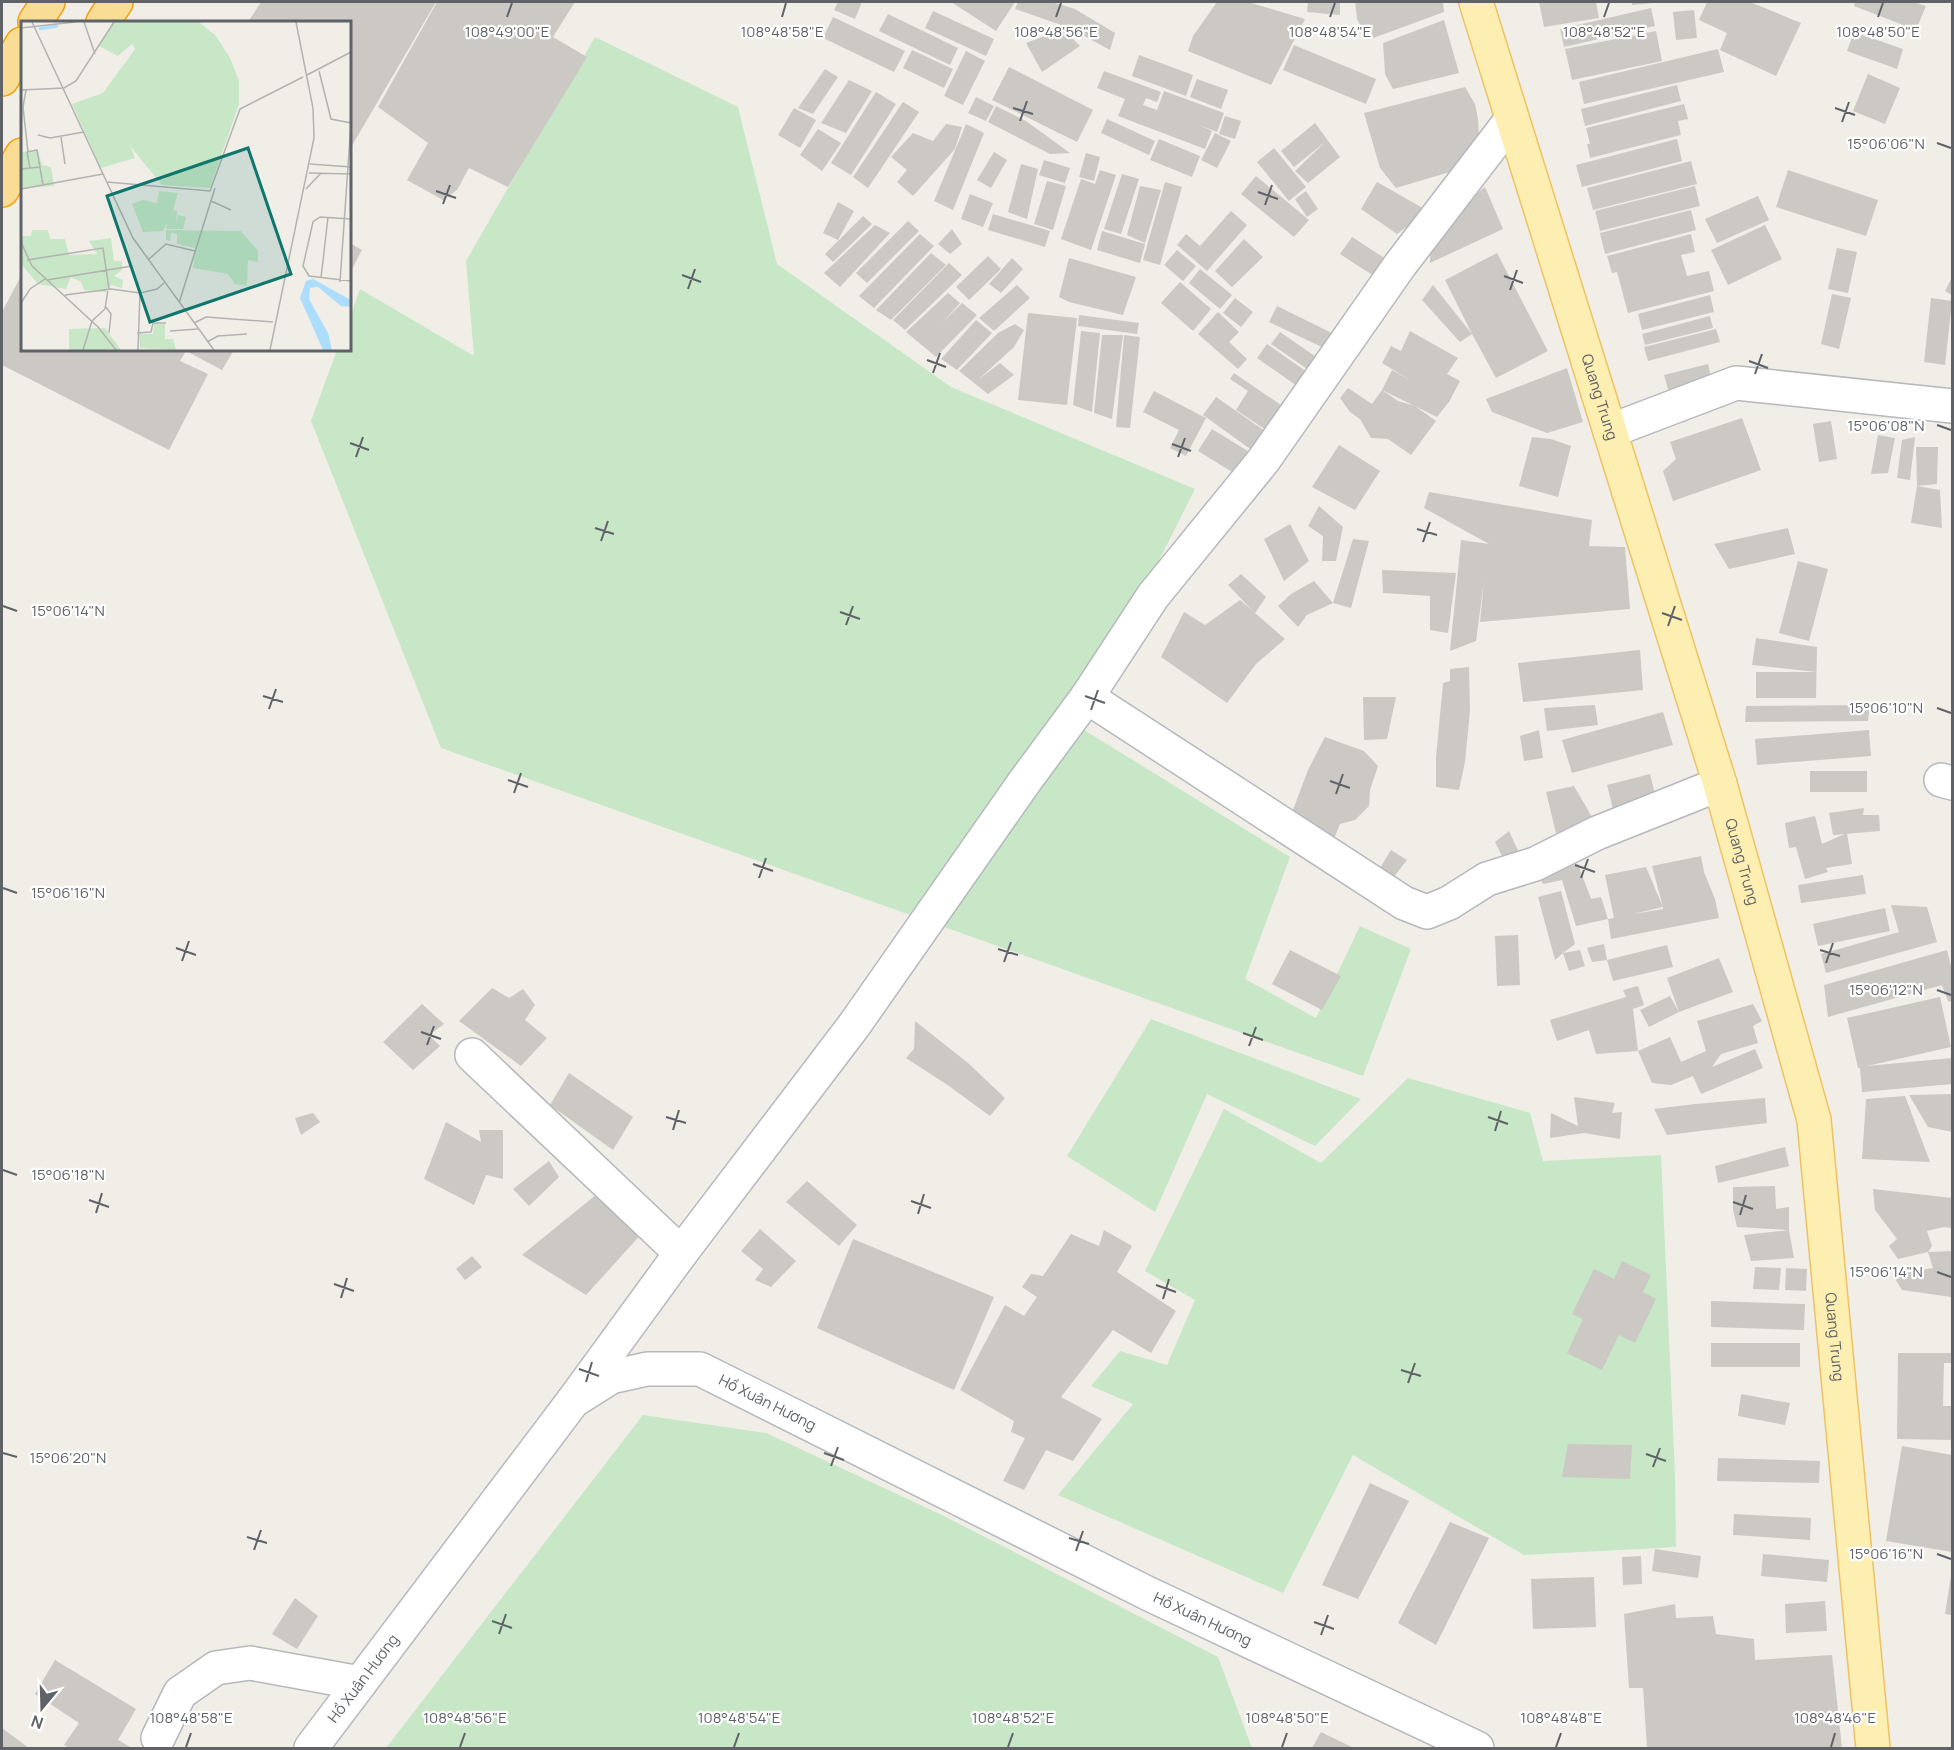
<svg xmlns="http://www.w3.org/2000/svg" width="1954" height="1750" viewBox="0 0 1954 1750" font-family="Manrope,sans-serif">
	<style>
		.green { fill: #c7e7c6 }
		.building { fill: #ccc9c5 }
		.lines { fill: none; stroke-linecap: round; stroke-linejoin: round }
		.minor-casing { stroke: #b5b8bc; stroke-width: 36 }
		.major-casing { stroke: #eec263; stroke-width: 36 }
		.highway-casing { stroke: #f3a006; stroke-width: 36 }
		.minor { stroke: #fff; stroke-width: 33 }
		.major { stroke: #fdeeb1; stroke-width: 33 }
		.highway { stroke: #fadd95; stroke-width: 33 }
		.ticks { fill: none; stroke: #5f6368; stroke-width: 2 }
		.labels { text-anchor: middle; stroke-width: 4.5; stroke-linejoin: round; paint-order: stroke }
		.street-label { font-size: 15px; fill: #5f6368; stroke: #fff }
		.inset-river { fill: none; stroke: #acddfd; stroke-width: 3 }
		.inset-road { fill: none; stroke: #b3b2b1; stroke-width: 1.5 }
		.view { fill: #0f766e; fill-opacity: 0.15; stroke: #0f766e; stroke-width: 3 }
		.inset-edge { fill: none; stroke: #5f6368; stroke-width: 3 }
		.ticks-label { font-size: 15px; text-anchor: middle; fill: #5f6368; stroke: #fff; stroke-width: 4.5; stroke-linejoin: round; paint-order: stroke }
	</style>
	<rect width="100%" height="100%" fill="#f1eee8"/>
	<g class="green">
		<path d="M595,37L738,107L777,264L951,387L1195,489L1076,725L1290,857L1245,979L1316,1018L1360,926L1411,949L1363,1076L441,748L311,421L337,350H350V317L360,289L474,356L466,261Z"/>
		<path d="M1151,1019L1361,1099L1315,1146L1207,1094L1155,1212L1067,1156Z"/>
		<path d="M1408,1078L1530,1113L1543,1161L1661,1155L1675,1476L1676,1547L1524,1555L1353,1455L1283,1593L1058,1495L1133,1404L1091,1386L1120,1351L1167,1365L1195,1300L1145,1271L1224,1109L1321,1163Z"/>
		<path d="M643,1415L766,1433L944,1516L1218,1657L1252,1748H386Z"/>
	</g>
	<g class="building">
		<path d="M261,2H436L350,149V22H248Z"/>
		<path d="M437,2H575L553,37L587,57L508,187L469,168L457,190L443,200L407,180L428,143L378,107Z"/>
		<path d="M838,2H862L855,19L834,10Z"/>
		<path d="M951,2H1015L996,31Z"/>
		<path d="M1018,2H1052L1075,9L1115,33L1110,50L1070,28L1015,9Z"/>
		<path d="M1217,2H1248L1305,19L1271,85L1188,51L1193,36Z"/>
		<path d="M1308,2H1340V15L1307,12Z"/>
		<path d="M1355,2H1443L1444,12L1368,40L1357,19Z"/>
		<path d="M1539,2H1596L1599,18L1544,27Z"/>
		<path d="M1632,2H1654V3L1632,5Z"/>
		<path d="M1707,2H1750L1801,23L1776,76L1720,50L1727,33L1699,20Z"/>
		<path d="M1855,2H1914L1926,6L1916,30L1854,6Z"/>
		<path d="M1651,8L1655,26L1564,47L1560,29Z"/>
		<path d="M1694,10L1697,38L1676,40L1673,12Z"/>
		<path d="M933,11L994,39L986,56L925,28Z"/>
		<path d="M888,14L958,48L950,65L879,31Z"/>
		<path d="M833,17L905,51L894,72L823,38Z"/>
		<path d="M1444,20L1459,73L1393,89L1385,74L1383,43Z"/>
		<path d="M1063,29L1080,46L1042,72L1026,43Z"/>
		<path d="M1656,31L1662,61L1572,80L1565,49Z"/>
		<path d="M1854,32L1903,49L1897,69L1847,51Z"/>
		<path d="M1294,45L1376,79L1366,104L1283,70Z"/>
		<path d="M1718,49L1724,72L1584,104L1579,82Z"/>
		<path d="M912,50L953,69L944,88L903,68Z"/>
		<path d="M966,51L985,61L963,105L944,96Z"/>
		<path d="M1139,55L1193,75L1186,96L1132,76Z"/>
		<path d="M1009,67L1093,110L1077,142L992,100Z"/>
		<path d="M825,69L838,77L813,114L798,108Z"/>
		<path d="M1104,71L1161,92L1157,102L1146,98L1143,105L1157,110L1164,91L1224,113L1217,132L1199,125L1212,131L1205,149L1118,116L1125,99L1097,88Z"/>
		<path d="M1868,74L1900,88L1885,124L1853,111Z"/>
		<path d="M1197,79L1228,90L1221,109L1190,97Z"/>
		<path d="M849,80L872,91L846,133L821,123Z"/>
		<path d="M1677,85L1681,101L1585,126L1581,109Z"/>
		<path d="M1465,87L1475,104L1478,119L1479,137L1470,166L1396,188L1380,168L1364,113Z"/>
		<path d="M876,92L896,104L851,175L831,163Z"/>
		<path d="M976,97L994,106L986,121L968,113Z"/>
		<path d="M903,102L919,112L868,188L853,177Z"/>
		<path d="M1684,104L1688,119L1678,121L1681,135L1590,158L1587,144H1590L1586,128Z"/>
		<path d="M996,106L1026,121L1070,153L1050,154L988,122Z"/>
		<path d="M794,108L816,120L800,148L778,135Z"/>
		<path d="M1225,116L1241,121L1235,139L1219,134Z"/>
		<path d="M1107,119L1155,141L1149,155L1101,133Z"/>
		<path d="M1315,123L1340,157L1308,183L1295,171L1325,142L1294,167L1281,151Z"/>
		<path d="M946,124L962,127L955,149L913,196L897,182L907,170L891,157L913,133L933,141Z"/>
		<path d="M966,124L984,133L953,210L934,201Z"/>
		<path d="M818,129L841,143L822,171L800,155Z"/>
		<path d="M1215,133L1231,141L1217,168L1201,160Z"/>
		<path d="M1159,139L1200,156L1192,177L1150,160Z"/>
		<path d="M1677,139L1682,161L1582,187L1576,165Z"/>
		<path d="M1274,148L1306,187L1289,201L1257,162Z"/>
		<path d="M994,152L1007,160L991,188L977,180Z"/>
		<path d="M1086,153L1100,157L1094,181L1079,177Z"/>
		<path d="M1044,160L1070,168L1065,183L1039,175Z"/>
		<path d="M1691,161L1697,184L1593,210L1587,188Z"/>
		<path d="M1021,164L1038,169L1027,219L1008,212Z"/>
		<path d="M1100,170L1116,175L1091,250L1061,239L1081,179L1095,184Z"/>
		<path d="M1788,170L1878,200L1866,236L1776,207Z"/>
		<path d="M1122,174L1139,179L1121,234L1104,229Z"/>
		<path d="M1256,176L1309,220L1294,237L1241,194Z"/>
		<path d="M1047,181L1066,186L1053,230L1034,224Z"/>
		<path d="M1165,182L1182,187L1160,265L1143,260Z"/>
		<path d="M1377,182L1428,211L1397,234L1361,209Z"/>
		<path d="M1140,186L1161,190L1145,243L1127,235Z"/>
		<path d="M1695,186L1700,206L1600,231L1595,211Z"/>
		<path d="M1485,187L1503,229L1430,263L1431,232Z"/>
		<path d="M1306,191L1318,209L1307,217L1295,199Z"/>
		<path d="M970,194L993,203L983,227L961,219Z"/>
		<path d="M1758,196L1769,220L1717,243L1705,219Z"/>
		<path d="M838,202L854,211L838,240L823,233Z"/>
		<path d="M1691,210L1696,230L1605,254L1600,233Z"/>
		<path d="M1231,211L1247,225L1207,271L1177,245L1186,234L1200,246Z"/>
		<path d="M993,214L1050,231L1045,247L988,230Z"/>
		<path d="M863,216L872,224L833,262L825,254Z"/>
		<path d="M908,221L919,231L867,283L856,273Z"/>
		<path d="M875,225L890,233L840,287L824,273Z"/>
		<path d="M1765,225L1782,259L1728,285L1711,250Z"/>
		<path d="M952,229L962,244L950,254L938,244Z"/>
		<path d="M1102,231L1145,244L1140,263L1097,250Z"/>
		<path d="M920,234L934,246L874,308L859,296Z"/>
		<path d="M1691,234L1695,252L1681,255L1687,276L1709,271L1714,291L1628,313L1617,272L1612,273L1607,256Z"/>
		<path d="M1352,237L1392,263L1380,280L1340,254Z"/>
		<path d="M1244,239L1263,257L1232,287L1215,271Z"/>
		<path d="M350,243L362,250L350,273Z"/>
		<path d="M1837,248L1857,252L1848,293L1828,289Z"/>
		<path d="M1177,250L1196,266L1183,281L1164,265Z"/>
		<path d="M931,253L946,265L891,320L876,310Z"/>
		<path d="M1497,253L1548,351L1496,378L1472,334L1460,342L1422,300L1433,285L1472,334L1445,280Z"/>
		<path d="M988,256L1001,269L969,300L956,287Z"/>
		<path d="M1012,258L1023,269L1001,293L989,284Z"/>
		<path d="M1069,258L1136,277L1123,315L1069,302L1059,297Z"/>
		<path d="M949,263L962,275L905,330L893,320Z"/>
		<path d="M1200,269L1232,295L1220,309L1189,283Z"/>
		<path d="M22,274V350H234L222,370L186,351L180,361L208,374L169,450L2,365V312Z"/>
		<path d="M1952,277V295L1945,291Z"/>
		<path d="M1180,282L1211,309L1193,331L1161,303Z"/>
		<path d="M1017,285L1030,298L994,331L979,318Z"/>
		<path d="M948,293L960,303L942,323L962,303L977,315L936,357L906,332Z"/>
		<path d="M1832,294L1851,298L1839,349L1821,344Z"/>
		<path d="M1710,295L1714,312L1642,330L1638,314Z"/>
		<path d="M1235,298L1253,312L1241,327L1223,313Z"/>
		<path d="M1931,298L1952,301L1945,365L1924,362Z"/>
		<path d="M1277,306L1334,334L1326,349L1269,322Z"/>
		<path d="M1218,312L1239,332L1229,342L1247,359L1238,369L1198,334Z"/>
		<path d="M1028,313L1077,318L1067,405L1018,400Z"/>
		<path d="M1079,315L1139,323L1137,334L1078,326Z"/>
		<path d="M1710,316L1713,328L1645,345L1642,334Z"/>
		<path d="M976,320L992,333L957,370L941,359Z"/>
		<path d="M1015,324L1024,330L1014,347L978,380L1000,363L1014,375L988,394L959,371L998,333Z"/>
		<path d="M1716,329L1720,342L1648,361L1644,347Z"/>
		<path d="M1081,331L1100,333L1092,412L1073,405Z"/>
		<path d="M1410,331L1458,358L1447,374L1460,381L1449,402L1437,417L1382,390L1398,401L1415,406L1436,421L1411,455L1388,439L1371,438L1360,419L1350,412L1340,398L1348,388L1372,404L1382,390L1392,370L1410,380L1382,363L1391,346L1401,351Z"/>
		<path d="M1280,332L1338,372L1329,384L1271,344Z"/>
		<path d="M1102,335H1123L1112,419L1094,413Z"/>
		<path d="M1124,335L1140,337L1130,428L1116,427Z"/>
		<path d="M1267,344L1327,386L1317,400L1257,358Z"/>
		<path d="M1708,364L1714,389L1671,400L1664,375Z"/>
		<path d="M1567,368L1583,422L1547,433L1492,412L1486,399Z"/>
		<path d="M1234,373L1303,420L1287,444L1236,410L1248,391L1230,379Z"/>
		<path d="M1154,391L1206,418L1186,456L1170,448L1179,430L1143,412Z"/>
		<path d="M1216,397L1285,445L1271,464L1203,415Z"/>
		<path d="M1742,418L1761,470L1673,501L1663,471L1676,459L1670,442Z"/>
		<path d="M1831,421L1837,459L1819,462L1813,424Z"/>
		<path d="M1212,429L1256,456L1242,478L1198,451Z"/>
		<path d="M1878,435L1895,438L1888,473L1871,474Z"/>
		<path d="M1532,437L1551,439L1571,446L1558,497L1519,486Z"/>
		<path d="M1915,437L1910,480L1897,478L1902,440Z"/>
		<path d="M1339,445L1380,471L1355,510L1312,487Z"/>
		<path d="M1916,447H1938L1937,484L1917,486Z"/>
		<path d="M1917,486L1940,490L1942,528L1911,523Z"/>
		<path d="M1429,492L1592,520L1589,546L1625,547L1630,609L1480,622L1484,581L1476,641L1450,651L1461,540L1489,544L1424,508Z"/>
		<path d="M1319,506L1343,527L1336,561H1322L1323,536L1308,526Z"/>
		<path d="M1290,524L1309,561L1284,581L1264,539Z"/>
		<path d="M1788,528L1795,554L1729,569L1714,544Z"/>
		<path d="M1353,539L1369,541L1351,608L1333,603Z"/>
		<path d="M1798,561L1828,569L1809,641L1779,633Z"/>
		<path d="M1382,570L1456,573L1448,633L1430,630V596L1383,593Z"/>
		<path d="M1241,574L1266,597L1255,613L1285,639L1256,664L1227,703L1161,657L1184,612L1205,625L1240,600L1252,610L1228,585Z"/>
		<path d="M1314,581L1333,603L1307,615L1298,627L1278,606L1291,594Z"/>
		<path d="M1756,638L1817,647L1816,698H1756V672H1816L1752,665Z"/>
		<path d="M1640,650L1643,690L1523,702L1518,663Z"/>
		<path d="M1469,667L1470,711L1465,762L1459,790L1436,787V757L1443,683L1450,681V669Z"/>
		<path d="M1363,697H1396L1387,739L1364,740Z"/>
		<path d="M1595,705L1598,725L1547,731L1544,708Z"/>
		<path d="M1870,705L1868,721L1745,722L1746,706Z"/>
		<path d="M1663,712L1673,745L1572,773L1562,740Z"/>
		<path d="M1539,730L1543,758L1524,761L1520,736Z"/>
		<path d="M1869,730L1871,756L1757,765L1755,739Z"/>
		<path d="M1325,737L1364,751L1378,766L1370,790L1369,806L1355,820L1340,824L1331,846L1293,810L1308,770Z"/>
		<rect x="1810" y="771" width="57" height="21"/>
		<path d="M1650,774L1657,802L1614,813L1607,785Z"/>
		<path d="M1574,786L1596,824L1556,833L1546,792Z"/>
		<path d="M1864,808L1863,815H1879L1880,831L1833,835L1829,813Z"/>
		<path d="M1815,816L1822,844L1847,833L1852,864L1826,868L1828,872L1805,879L1796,847L1789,848L1785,823Z"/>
		<path d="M1509,831L1521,857L1507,866L1495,842Z"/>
		<path d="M1391,850L1407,860L1393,878L1380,868Z"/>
		<path d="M1701,856L1704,872L1715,899L1719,918L1611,939L1608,919L1614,918L1605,875L1646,867L1663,907L1633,914L1663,909V907L1656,881L1652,866Z"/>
		<path d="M1578,864L1591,899L1601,897L1608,919L1576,926L1562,880L1543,884L1538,875Z"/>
		<path d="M1863,875L1866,894L1801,903L1798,885Z"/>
		<path d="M1561,891L1575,944L1563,953L1580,950L1585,966L1569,971L1563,953L1555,960L1538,897Z"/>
		<path d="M1891,905L1927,907L1937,942L1826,973L1821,954L1899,932Z"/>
		<path d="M1885,908L1890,931L1818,946L1813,924Z"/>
		<path d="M1518,935L1520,985L1497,986L1495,936Z"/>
		<path d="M1604,944L1607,960L1667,945L1673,967L1613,981L1607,960L1592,962L1587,948Z"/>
		<path d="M1290,950L1341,976L1322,1010L1272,984Z"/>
		<path d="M1947,950L1952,970V1002L1948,1001L1942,985L1828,1017L1824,985Z"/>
		<path d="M1719,958L1733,992L1679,1012L1649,1027L1640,1010L1670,996L1679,1012L1667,978Z"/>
		<path d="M1638,986L1644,1005L1633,1009L1638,1051L1670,1037L1681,1062L1706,1051L1697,1021L1753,1004L1762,1021L1753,1026L1758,1043L1721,1054L1712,1067L1755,1049L1763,1068L1701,1094L1693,1076L1671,1085L1652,1083L1638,1051L1596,1054L1589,1030L1557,1041L1550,1020L1626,997L1623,990Z"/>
		<path d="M492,988L509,998L523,989L535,1005L525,1020L547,1038L521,1066L459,1021Z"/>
		<path d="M1940,997L1951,1047L1867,1066L1952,1058V1084L1862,1092L1860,1068H1858L1847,1018Z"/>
		<path d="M422,1004L444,1024L429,1035L440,1046L413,1070L383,1042Z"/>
		<path d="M915,1021L968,1063L1005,1098L990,1116L949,1086L906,1058L914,1049Z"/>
		<path d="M569,1073L633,1117L613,1150L550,1105Z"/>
		<path d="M1952,1094V1132L1928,1127L1909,1095Z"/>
		<path d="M1905,1096L1930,1162L1862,1159L1866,1099Z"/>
		<path d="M1574,1097L1615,1103L1612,1113L1622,1112L1620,1139L1584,1133L1550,1138L1551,1113L1578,1126Z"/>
		<path d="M1765,1098L1767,1123L1667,1135L1654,1109L1695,1104Z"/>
		<path d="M313,1113L320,1122L301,1135L295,1118Z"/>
		<path d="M446,1122L481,1142L479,1130H503V1179L486,1175L474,1205L424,1179Z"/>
		<path d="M1785,1147L1789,1166L1718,1183L1715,1166Z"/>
		<path d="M549,1161L559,1177L529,1206L513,1189Z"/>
		<path d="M807,1181L857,1225L839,1246L786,1202Z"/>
		<path d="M1775,1186L1776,1209L1789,1207V1230L1737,1227L1733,1210V1187Z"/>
		<path d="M1873,1189L1952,1198V1228L1944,1227L1927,1231L1932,1246L1928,1252L1952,1251L1951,1297L1902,1290L1893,1275L1933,1268L1928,1252L1898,1259L1889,1246L1897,1239L1875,1210Z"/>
		<path d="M602,1190L644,1231L586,1295L522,1255Z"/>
		<path d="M760,1229L796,1261L771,1287L755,1280L763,1269L741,1251Z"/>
		<path d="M1104,1230L1132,1246L1117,1272L1176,1311L1151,1353L1113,1330L1061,1397L1102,1419L1073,1461L1046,1450L1024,1490L1003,1481L1025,1438L1011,1432L1014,1421L960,1390L1005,1305L1024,1316L1037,1297L1022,1287L1031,1274L1043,1276L1071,1234L1099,1246Z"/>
		<path d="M1789,1230L1794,1258L1751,1261L1744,1235Z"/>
		<path d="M853,1239L994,1297L954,1390L817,1328Z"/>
		<path d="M472,1256L482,1267L465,1280L456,1269Z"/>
		<path d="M1622,1261L1651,1275L1643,1292L1656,1299L1635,1343L1619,1335L1602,1370L1567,1353L1583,1319L1572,1314L1594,1269L1614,1279Z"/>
		<path d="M1755,1267L1781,1268L1779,1290L1753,1289Z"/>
		<path d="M1786,1268L1807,1269L1806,1291L1785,1290Z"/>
		<path d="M1711,1301L1805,1304L1804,1330L1711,1327Z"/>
		<rect x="1711" y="1343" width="89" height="24"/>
		<path d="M1898,1353H1952V1363H1944L1943,1406H1952V1440L1897,1439Z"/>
		<path d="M1741,1394L1790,1403L1785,1425L1738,1416Z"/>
		<path d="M1568,1444L1632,1445L1630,1479L1562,1477Z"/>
		<path d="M1902,1446L1952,1455V1552L1886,1541Z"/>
		<path d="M1718,1458L1820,1461L1819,1483L1717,1481Z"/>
		<path d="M1370,1483L1409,1501L1358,1599L1322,1585Z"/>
		<path d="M1734,1514L1811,1518L1810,1540L1733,1535Z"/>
		<path d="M1450,1522L1489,1538L1436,1645L1398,1623Z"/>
		<path d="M1655,1549L1701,1556L1698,1578L1652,1571Z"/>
		<path d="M1763,1554L1829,1560L1827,1582L1761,1576Z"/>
		<path d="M1641,1556L1642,1584L1623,1585L1622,1557Z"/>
		<path d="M1951,1575H1952V1615L1945,1614Z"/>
		<path d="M1594,1577L1596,1627L1533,1629L1531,1579Z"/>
		<path d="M295,1598L318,1616L297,1649L272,1634Z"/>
		<path d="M1825,1601L1827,1631L1786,1633L1785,1604Z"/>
		<path d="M1675,1604L1676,1618L1713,1616L1716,1634L1754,1639L1755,1660L1832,1655L1842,1748H1647L1643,1688H1629L1624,1614Z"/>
		<path d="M55,1660L136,1709L118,1740L132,1748H69L64,1745L79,1723L35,1694Z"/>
		<path d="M2,1728L29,1748H2Z"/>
		<path d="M1321,1732L1354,1748H1312Z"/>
	</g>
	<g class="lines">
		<g class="minor-casing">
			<g id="minor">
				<path d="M1610,431L1736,383L1952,406"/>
				<path d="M1087,697L1404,903L1427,912L1449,903L1487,879L1535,864L1597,833L1720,784"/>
				<path d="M1941,780L1952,783"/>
				<path d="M472,1055L681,1253"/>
				<path d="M573,1401L681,1253L855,1024L1025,781L1087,697L1153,596L1263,461L1400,265L1512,119"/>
				<path d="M158,1738L180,1693L216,1668L250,1663L360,1683"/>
				<path id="s1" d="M311,1748L573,1401L611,1377L647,1369H700L1149,1594L1477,1748"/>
			</g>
		</g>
		<g class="major-casing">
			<g id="major">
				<path id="s2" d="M1476,2L1720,784L1814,1120L1873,1748"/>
			</g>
		</g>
		<g class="highway-casing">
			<g id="highway">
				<path d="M35,22L48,2"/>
				<path d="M103,22L116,2"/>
				<path d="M2,79L22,44"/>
				<path d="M2,190L22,155"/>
			</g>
		</g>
		<use href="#minor" class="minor"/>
		<use href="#major" class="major"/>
		<use href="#highway" class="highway"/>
	</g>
	<path class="ticks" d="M507,17L512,3M782,17L786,3M1056,17L1061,3M1330,17L1335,3M1604,17L1609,3M1878,17L1883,3M1013,108L1033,114M1835,108L1855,115M1020,121L1027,101M1842,122L1849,102M1937,143L1951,148M436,191L456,198M1258,192L1278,199M443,204L450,185M1265,205L1272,185M682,275L701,282M1504,276L1523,283M688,289L695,269M1510,290L1517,270M927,360L946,367M1749,361L1768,368M933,373L940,353M1755,374L1762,354M1937,425L1951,430M350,443L369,450M1172,444L1191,451M356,457L363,437M1178,457L1185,438M595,528L614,534M1417,529L1437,535M601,541L608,521M1423,542L1430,522M3,606L17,611M840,612L860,619M1662,613L1682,620M846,625L853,606M1668,626L1675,606M263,696L283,702M1085,696L1105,703M1937,708L1951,713M269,709L276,689M1091,710L1098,690M508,780L528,787M1330,781L1350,788M514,793L521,773M1336,794L1343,774M753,864L773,871M1575,865L1595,872M759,878L766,858M1581,878L1588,859M3,888L17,893M176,948L196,955M998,949L1018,955M1820,950L1840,956M182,961L189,941M1004,962L1011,942M1826,963L1833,943M1937,990L1951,995M421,1032L441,1039M1243,1033L1263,1040M427,1045L434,1026M1249,1046L1256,1027M666,1117L686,1123M1488,1117L1508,1124M673,1130L679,1110M1495,1131L1501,1111M3,1170L17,1175M89,1200L109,1207M911,1201L931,1208M1733,1202L1753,1209M96,1213L102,1193M918,1214L924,1194M1740,1215L1746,1195M1937,1272L1951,1277M334,1284L354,1291M1156,1285L1176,1292M341,1298L347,1278M1163,1299L1169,1279M579,1369L599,1376M1401,1370L1421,1376M586,1382L592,1362M1408,1383L1415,1363M3,1453L17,1457M824,1453L844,1460M1646,1454L1666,1461M831,1466L838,1447M1653,1467L1660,1448M247,1537L267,1543M1069,1538L1089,1544M254,1550L261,1530M1076,1551L1083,1531M1937,1554L1951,1559M492,1621L512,1628M1314,1622L1334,1629M499,1634L506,1614M1321,1635L1328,1615M186,1747L191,1733M460,1747L465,1733M734,1747L739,1733M1008,1747L1013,1733M1282,1747L1287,1733M1556,1747L1561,1733M1831,1747L1835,1733"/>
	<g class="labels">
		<g class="street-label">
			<text dy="5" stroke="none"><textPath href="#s2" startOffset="414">Quang Trung</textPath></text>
			<text dy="5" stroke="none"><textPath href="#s2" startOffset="900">Quang Trung</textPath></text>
			<text dy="5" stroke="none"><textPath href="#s2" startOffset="1386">Quang Trung</textPath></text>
			<text dy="5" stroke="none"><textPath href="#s1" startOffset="645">Hồ Xuân Hương</textPath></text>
			<text dy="5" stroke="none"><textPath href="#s1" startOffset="1131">Hồ Xuân Hương</textPath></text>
			<text dy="5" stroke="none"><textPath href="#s1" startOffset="87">Hồ Xuân Hương</textPath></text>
		</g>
	</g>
	<g transform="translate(21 21)">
		<rect width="330" height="330" fill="#f1eee8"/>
		<path d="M93,1H178L195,15L209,37L218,60V83L189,167L141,164L109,125L114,137L80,147L51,83L82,72L114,28L111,23L97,35L78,25ZM17,130L21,144L30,146L33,165L0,167V131ZM138,170L157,172L152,189L156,190L155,204L157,194L165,196L162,208H145L146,202L142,210L122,211L111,183L122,179L136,182ZM11,209H27L29,218H44L48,234L76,233L68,220L90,217L93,240H101V249L93,255L102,259L101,267L90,264L85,271L63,269L60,261L50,256L45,268L17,263L0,243L1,215H10ZM145,209L220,210L237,230V241L227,239L226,265L214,263L207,253L172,247L174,227L156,223V213L150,212L149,220L145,219ZM133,303H144V318H152L155,329L119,327L118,313H132ZM84,307L100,329H48V308Z" fill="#c7e7c6"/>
		<path d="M292,258L330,279V286L320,285L297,266L289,267L288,278L307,312L311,329H302L279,277L285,260Z" fill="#acddfd"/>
		<path class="inset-river" d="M18,8L37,5"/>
		<path class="inset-road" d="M11,1L112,217L193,329M63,1L74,33M0,7L54,1M298,50L310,98L330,102M286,54L330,31M0,69L43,67L55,60L93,1M5,69L2,86L7,131M17,114L29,117L63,111M40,116L44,143M289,143L330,146M9,147L6,131L16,129L22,164M0,148L19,146M288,152L330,153M86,161L189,170L219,88L282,56M0,168L82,153M285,168L300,152M190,180L210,189M330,198L299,196L292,201L282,245L288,255L330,260M0,221L11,245L77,306L95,329M6,239L82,227L88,268M127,239L145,223L174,230M300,257L307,196M26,259L111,245M319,261L330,102M44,274L90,268L119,272L136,268L143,262M0,282L9,268L24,258M158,282L194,167M85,286L90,293L88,312M173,302L185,296L252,301M149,310L177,308M116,312L130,311L132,302H145M186,321L197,315L226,313M62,329L71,300L84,288L87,268M117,329L119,272M249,329L293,117L292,87L275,1"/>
		<path class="view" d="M227,127L270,253L129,301L86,175Z"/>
		<rect width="330" height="330" class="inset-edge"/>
	</g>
	<g class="ticks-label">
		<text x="782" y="37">108°48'58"E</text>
		<text x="1056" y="37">108°48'56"E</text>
		<text x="1330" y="37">108°48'54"E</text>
		<text x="1604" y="37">108°48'52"E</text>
		<text x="1878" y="37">108°48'50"E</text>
		<text x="507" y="37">108°49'00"E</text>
		<text x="1886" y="149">15°06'06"N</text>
		<text x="1886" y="431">15°06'08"N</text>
		<text x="68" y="616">15°06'14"N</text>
		<text x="1886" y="713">15°06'10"N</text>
		<text x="68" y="898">15°06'16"N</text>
		<text x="1886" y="995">15°06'12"N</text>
		<text x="68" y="1180">15°06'18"N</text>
		<text x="1886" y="1277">15°06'14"N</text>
		<text x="68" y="1463">15°06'20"N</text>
		<text x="1886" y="1559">15°06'16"N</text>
		<text x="191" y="1723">108°48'58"E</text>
		<text x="465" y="1723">108°48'56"E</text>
		<text x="739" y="1723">108°48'54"E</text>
		<text x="1013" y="1723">108°48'52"E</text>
		<text x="1287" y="1723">108°48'50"E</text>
		<text x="1561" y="1723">108°48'48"E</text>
		<text x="1835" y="1723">108°48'46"E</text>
	</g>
	<rect width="1954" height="1750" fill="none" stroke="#5f6368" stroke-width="6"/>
	<g transform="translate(42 1708) rotate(199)" stroke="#ffffff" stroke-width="4.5" paint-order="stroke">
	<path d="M0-4.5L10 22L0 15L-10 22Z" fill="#5f6368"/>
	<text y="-9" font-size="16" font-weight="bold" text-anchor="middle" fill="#5f6368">N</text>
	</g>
</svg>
